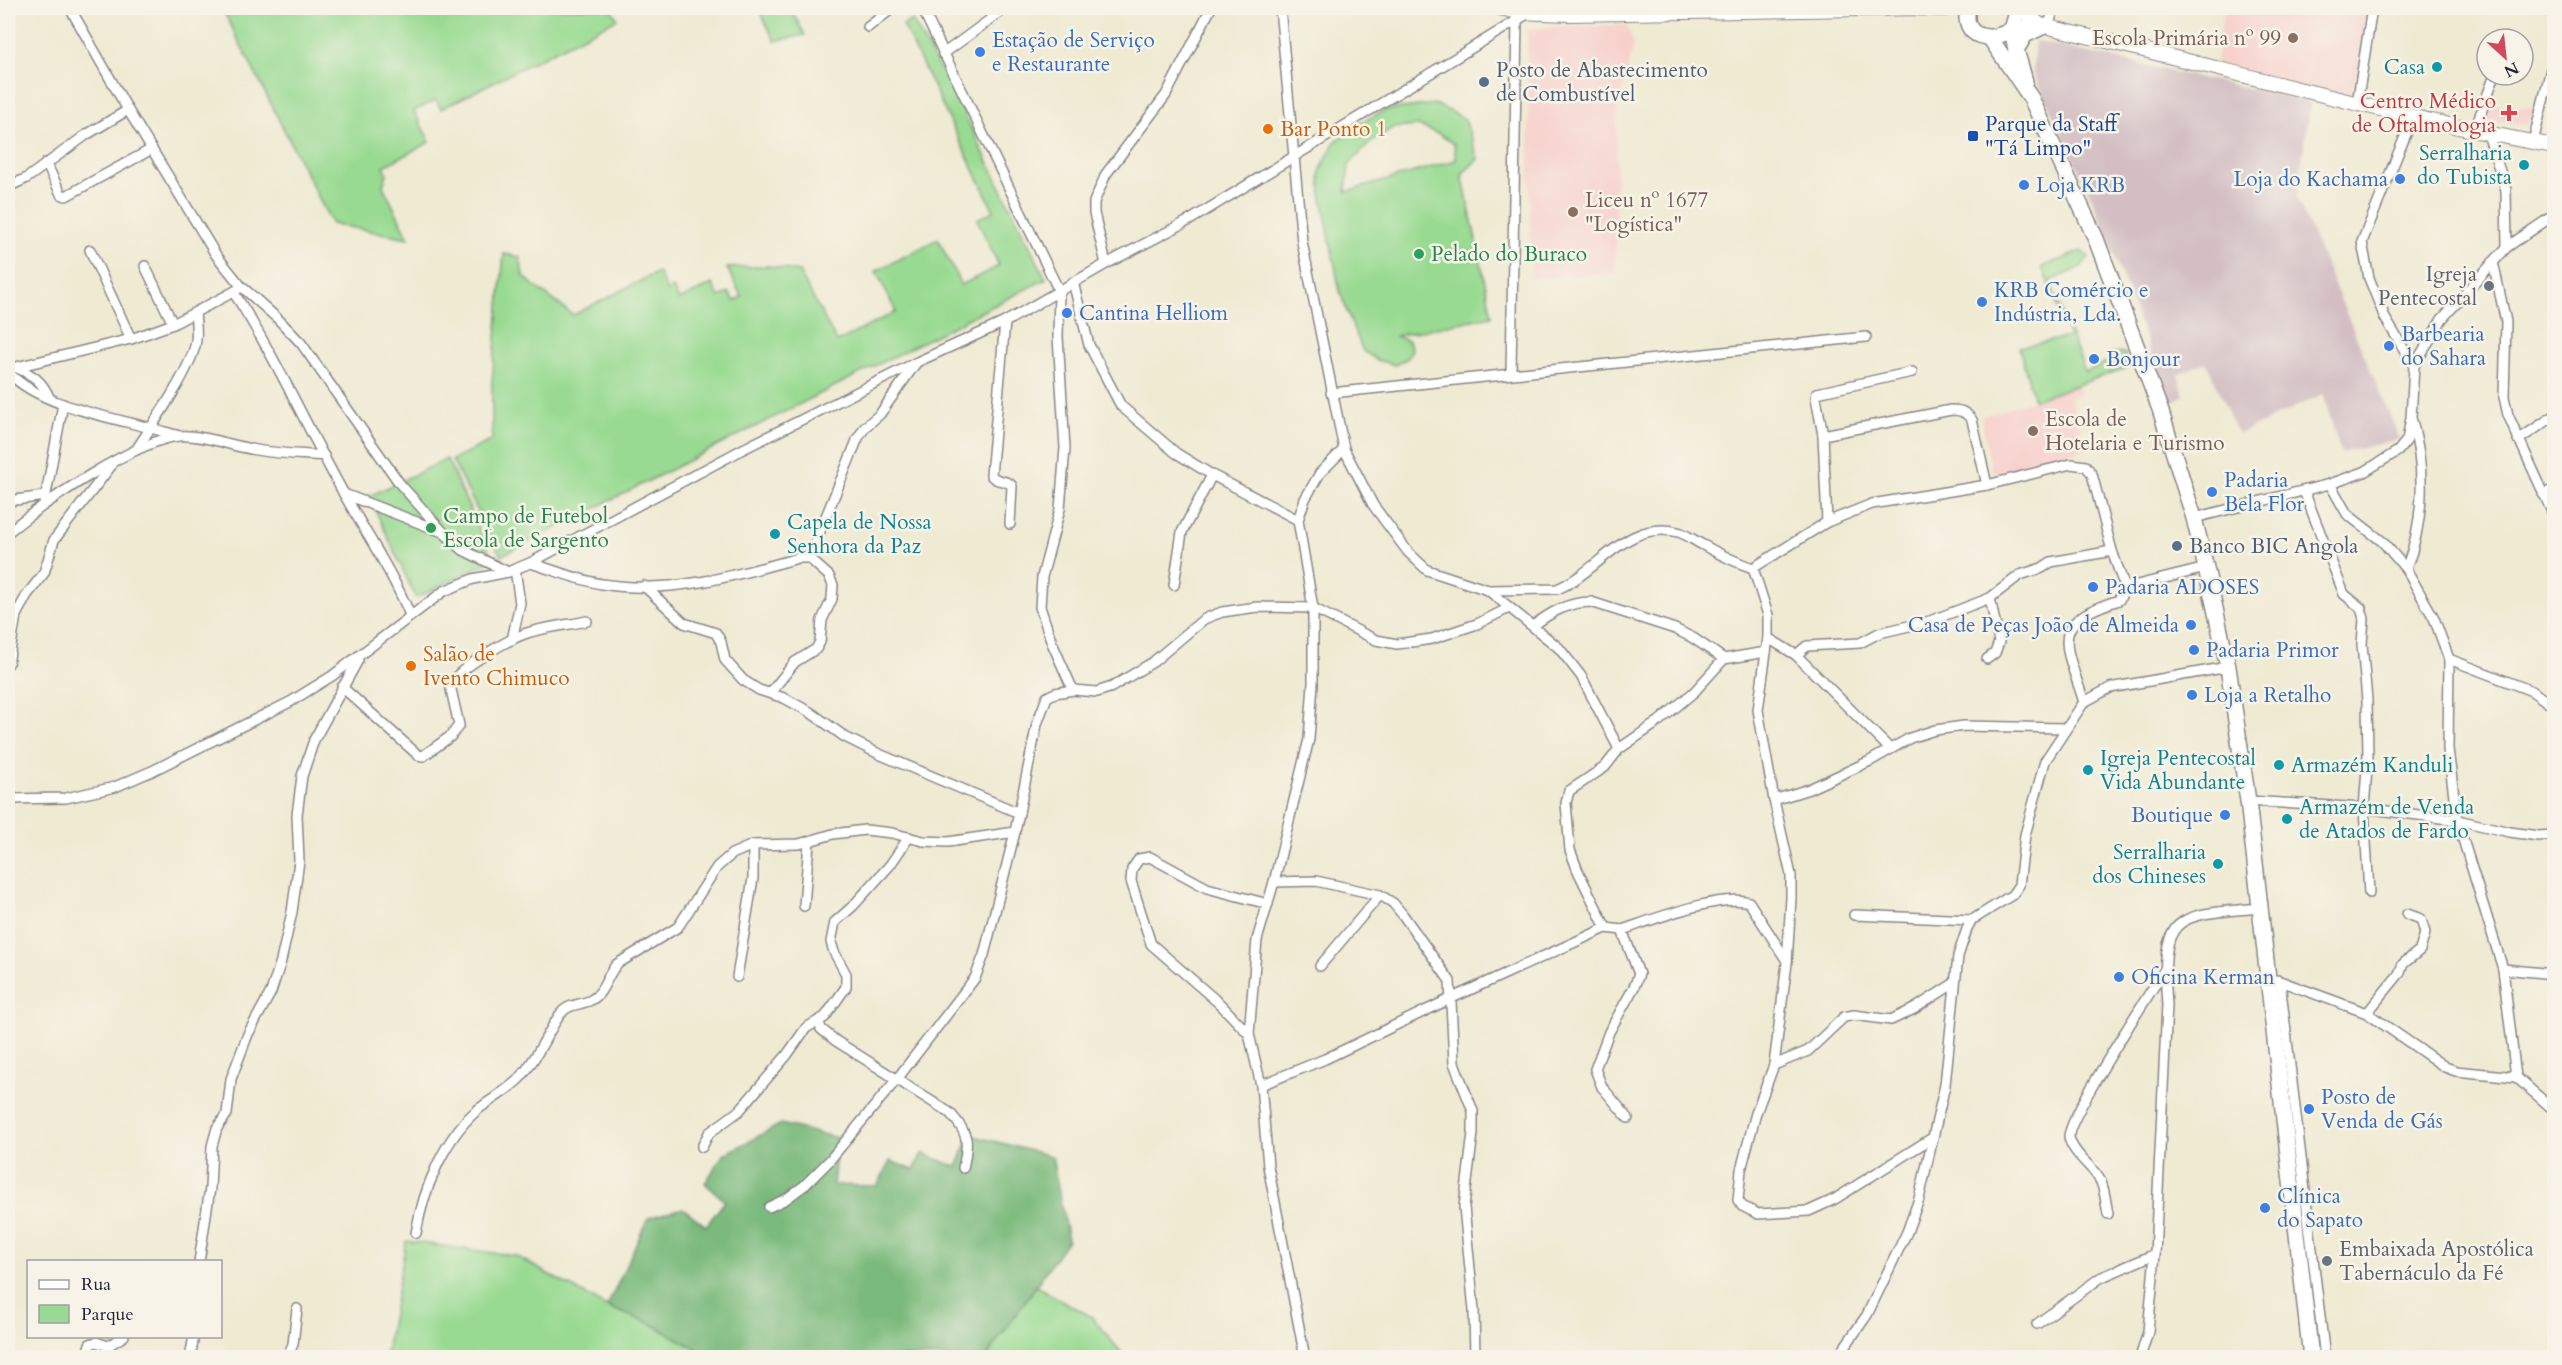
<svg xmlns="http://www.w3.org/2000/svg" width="2562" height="1365" viewBox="0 0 2562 1365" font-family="Cardo,serif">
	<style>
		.built { fill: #f7d0cc }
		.industrial { fill: #d2bec3 }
		.green { fill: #98da91; stroke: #5d7e66; stroke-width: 1.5; fill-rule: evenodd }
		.forest { fill: #7aba7b; stroke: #4e6e5b; stroke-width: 1.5 }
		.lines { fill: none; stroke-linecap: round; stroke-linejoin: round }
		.minor-casing { stroke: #888686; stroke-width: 12 }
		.secondary-casing { stroke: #888686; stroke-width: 16 }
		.primary-casing { stroke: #888686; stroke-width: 18 }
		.minor { stroke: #fff; stroke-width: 9 }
		.secondary { stroke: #fff; stroke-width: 14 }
		.primary { stroke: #fff; stroke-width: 15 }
		.education-dot { fill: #8d6e63; stroke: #f7f3e8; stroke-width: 2 }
		.shop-dot { fill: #3f7fe0; stroke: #f7f3e8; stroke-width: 2 }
		.culture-dot { fill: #0f9aa8; stroke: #f7f3e8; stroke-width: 2 }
		.service-dot { fill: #5c6f8a; stroke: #f7f3e8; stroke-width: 2 }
		.health-dot { fill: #e0444e; stroke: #f7f3e8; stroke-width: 2 }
		.food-dot { fill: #e8710a; stroke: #f7f3e8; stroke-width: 2 }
		.transit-dot { fill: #1a4fb4; stroke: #f7f3e8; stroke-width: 2 }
		.leisure-dot { fill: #2e9e5b; stroke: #f7f3e8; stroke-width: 2 }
		.worship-dot { fill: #6b7280; stroke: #f7f3e8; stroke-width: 2 }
		.labels { text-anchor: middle; stroke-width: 5; stroke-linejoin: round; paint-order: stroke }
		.education-label { font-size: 21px; fill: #785e54; stroke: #f7f3e8; text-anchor: start }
		.shop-label { font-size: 21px; fill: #366cbe; stroke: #f7f3e8; text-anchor: start }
		.culture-label { font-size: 21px; fill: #0d838f; stroke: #f7f3e8; text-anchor: start }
		.service-label { font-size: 21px; fill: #4e5e75; stroke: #f7f3e8; text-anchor: start }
		.health-label { font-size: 21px; fill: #be3a42; stroke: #f7f3e8; text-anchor: end }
		.transit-label { font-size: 21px; fill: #164399; stroke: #f7f3e8; text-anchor: start }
		.food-label { font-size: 21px; fill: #c56008; stroke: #f7f3e8; text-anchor: start }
		.leisure-label { font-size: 21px; fill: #27864d; stroke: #f7f3e8; text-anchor: start }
		.worship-label { font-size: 21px; fill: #5b616d; stroke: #f7f3e8; text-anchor: end }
	</style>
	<rect width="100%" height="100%" fill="#f7f3e8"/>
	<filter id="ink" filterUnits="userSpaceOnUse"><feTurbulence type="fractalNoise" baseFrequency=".0167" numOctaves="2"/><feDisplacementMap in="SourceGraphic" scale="12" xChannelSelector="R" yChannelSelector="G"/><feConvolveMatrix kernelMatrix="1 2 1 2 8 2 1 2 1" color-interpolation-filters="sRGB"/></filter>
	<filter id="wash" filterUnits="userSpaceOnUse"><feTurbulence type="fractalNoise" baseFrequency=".008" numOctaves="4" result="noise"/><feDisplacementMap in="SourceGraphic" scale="24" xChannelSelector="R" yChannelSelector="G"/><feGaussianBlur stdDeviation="1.35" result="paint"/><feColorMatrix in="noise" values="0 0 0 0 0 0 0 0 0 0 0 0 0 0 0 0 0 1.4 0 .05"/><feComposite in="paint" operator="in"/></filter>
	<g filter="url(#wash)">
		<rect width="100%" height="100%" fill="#efead2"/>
		<g class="built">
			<path d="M2224,8H2372L2357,104L2215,68Z"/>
			<path d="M1627,25L1634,44L1617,111L1615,273L1531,278L1527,30L1548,27Z"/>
			<path d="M2491,105L2535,108L2527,125L2483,119Z"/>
			<path d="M2077,386L2080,394L2070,397L2087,449L1992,473L1981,417Z"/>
		</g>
		<path class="industrial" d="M2035,41L2310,102L2297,198L2400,439L2341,453L2323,394L2238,434L2206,362L2178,374L2184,395L2170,403L2095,205L2033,72Z"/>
		<g class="green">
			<path d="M222,8H611L617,19L441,109L436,100L414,111L430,142L384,166L387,173L383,186L409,238L332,224Z"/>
			<path d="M758,8H790L805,35L775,41Z"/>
			<path d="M912,20L956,97L1046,279L501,556L452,460L492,440V381L504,254L520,257L523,275L532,284L573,315L658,272L667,291L673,288L679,300L712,284L719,297L729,293L734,301L742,297L727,268L770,266L799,272L837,342L896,312L876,271L938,239L961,285L999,266L977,219L994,211L903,25Z"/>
			<path d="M1435,104L1465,119L1478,159L1462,174L1492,316L1395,336L1408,340L1412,349L1408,358L1395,365L1377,360L1363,351L1353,327L1340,292L1321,193L1320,171L1334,143L1356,125L1386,110ZM1419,126L1439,134L1454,144L1456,160L1346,192L1349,165L1368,145L1392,128Z"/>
			<path d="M2081,251L2089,257L2080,268L2050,281L2085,372L2109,361L2110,353H2125L2126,368L2034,400L2019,347L2069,337L2042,267Z"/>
			<path d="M447,459L493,560L416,598L369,496Z"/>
			<path d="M406,1241L516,1256L607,1307L650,1323L711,1357L385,1358Z"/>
			<path d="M1036,1286L1092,1317L1125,1357L988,1358L990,1351Z"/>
		</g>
		<path class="forest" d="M781,1124L838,1138L833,1185L877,1186L890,1161L914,1170L922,1153L957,1167L970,1135L1052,1156L1068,1240L990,1351L988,1357H711L650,1323L607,1307L648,1218L683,1208L706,1226L725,1201L705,1183L723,1155Z"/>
	</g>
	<g filter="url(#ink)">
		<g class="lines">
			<g class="minor-casing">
				<g id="minor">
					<path d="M70,8L128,110L216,255L241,286L278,319L301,343L400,484L444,533L463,550L508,572"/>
					<path d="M922,8L1059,291L1058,337L1065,448L1060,509L1042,577L1040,607L1052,643L1073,690"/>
					<path d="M1280,8L1302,242L1344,449L1373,505L1408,552L1427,570L1488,590L1557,589C1599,572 1626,519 1678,532C1686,534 1695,541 1703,545C1719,554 1735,562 1753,568L1827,522L1872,504L1987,485L2071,464L2086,466L2092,474L2112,551L2125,588"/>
					<path d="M868,27L893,8"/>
					<path d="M2048,27L2054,8"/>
					<path d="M943,54L1006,8"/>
					<path d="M2357,104L2372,8"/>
					<path d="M2413,117L2362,242L2369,278L2385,318L2414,366"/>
					<path d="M2474,131L2495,75"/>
					<path d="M2488,134L2506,190L2507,247"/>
					<path d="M2533,142L2551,69"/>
					<path d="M46,163L61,194L66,196L152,149"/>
					<path d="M8,187L27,178L86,135L128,110"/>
					<path d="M90,250L131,339"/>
					<path d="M2493,262L2506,322L2504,397L2508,415L2554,516"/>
					<path d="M1106,264L1094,213V202L1106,174L1166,95L1211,8"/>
					<path d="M145,266L173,324"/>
					<path d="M1073,282L1089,345L1121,406L1176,453L1212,475L1298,520"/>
					<path d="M234,293C276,357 307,428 344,494C367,535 392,572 410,615"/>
					<path d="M1005,322L991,475C996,483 1007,479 1012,486L1010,524"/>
					<path d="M17,368C33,375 42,381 49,397"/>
					<path d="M8,369L131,339L173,324L237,290"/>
					<path d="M8,372C45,411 128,419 179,436"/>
					<path d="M1511,373L1517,20"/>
					<path d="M1331,393L1866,337"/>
					<path d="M1823,435L1951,410C1961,410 1966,412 1972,420L1987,485"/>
					<path d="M2518,440L2554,416"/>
					<path d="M136,450C153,424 187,376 195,346C198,335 196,325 195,313"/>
					<path d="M2330,484L2347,514L2383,542L2406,569L2434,618L2449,659L2532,691L2554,707"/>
					<path d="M2304,491L2344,594L2361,608L2364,619L2362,644L2367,700L2368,756L2364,808L2369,893"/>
					<path d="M344,494L440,531"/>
					<path d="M2543,494L2554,490"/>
					<path d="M8,501L45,496"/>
					<path d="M44,505L63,404"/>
					<path d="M2194,518L2330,484L2364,472L2398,451L2407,440L2411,418L2414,366L2442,319L2507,247L2554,215"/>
					<path d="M1827,522L1823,435L1816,398L1817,393L1912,372"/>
					<path d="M8,532C44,503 134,441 179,436C200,434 229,445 251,449C275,454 300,454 324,456"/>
					<path d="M809,558L858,438L865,427L880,414L916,363"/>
					<path d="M530,563C554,570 578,580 602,584C669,595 734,576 798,558H809L829,576L833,585L832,599L822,620L820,642L816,649L795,662L771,692"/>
					<path d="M1753,568L1768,615V638L1758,710L1774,800L1791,875V898L1787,963L1774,1065L1756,1113L1741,1170L1738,1200L1742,1206L1758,1214L1809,1211L1835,1199L1932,1138"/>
					<path d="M2406,569C2424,522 2426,470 2412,421"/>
					<path d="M1174,585L1182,532L1212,475"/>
					<path d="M644,586L684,623L716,633L721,642L725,660L743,680L759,690L784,698L810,712L845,737L879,754L1019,813"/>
					<path d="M1488,590L1559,648L1581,676L1619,749"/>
					<path d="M1533,626C1551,612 1569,602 1591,602L1675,629L1693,638L1724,659"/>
					<path d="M1768,638L1796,655L1889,748"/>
					<path d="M512,640L520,603L515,569"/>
					<path d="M1796,655L1807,646L1860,643L1879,633L1930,621L1990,598L2020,575L2042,568L2051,562L2112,551"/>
					<path d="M1987,659L1995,653L1999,642L1990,598"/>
					<path d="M2449,659L2448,749L2457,820L2503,969L2516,1077"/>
					<path d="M8,664L16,615L27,595L44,573L54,540L111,466"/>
					<path d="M342,687L418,755L423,756L451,736L459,725L450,685C460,667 507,640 527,633C546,627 568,625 587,621"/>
					<path d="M2084,702C2065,642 2047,623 2119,600L2125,588L2206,568"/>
					<path d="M8,799L66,798L115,787L152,771L290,702L332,676L444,591L473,579L508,572L530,563L745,448L917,362L1005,322L1106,264L1190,220L1529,13"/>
					<path d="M1774,800L1809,789L1870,761L1910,738L1935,730L1964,726L2066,728"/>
					<path d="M2248,801L2364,808L2457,820L2510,832L2538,836L2554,835"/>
					<path d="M1274,882L1316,881L1380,895L1393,903L1403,915L1450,981L1454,1063L1473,1111V1133L1464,1207L1474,1310L1475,1358"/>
					<path d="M804,906L809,842"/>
					<path d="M1854,915L1972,920"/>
					<path d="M1606,928L1578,871L1570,850L1566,803L1569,791L1605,767L1619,749L1658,722L1694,692L1724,659L1766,652"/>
					<path d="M1622,930L1639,974L1634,987L1609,1032L1595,1069L1602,1087L1628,1118"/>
					<path d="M1320,966L1380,895"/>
					<path d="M2503,969L2554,974"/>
					<path d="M737,977L753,878V845"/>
					<path d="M2277,980L2367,1013L2445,1067L2456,1071L2516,1077L2554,1110"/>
					<path d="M2280,982L2325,1358"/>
					<path d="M2367,1013L2399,974L2403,964L2420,950L2425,933L2421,919L2407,914"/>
					<path d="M819,1021L821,1029L836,1041L950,1113C969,1134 969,1141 963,1168"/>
					<path d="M1249,1034L1220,1004L1151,944L1131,881L1132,869L1139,859L1150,857L1207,888L1268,904"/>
					<path d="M1774,1065L1808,1051L1844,1017L1854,1015L1891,1020L1914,1009L1953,984"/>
					<path d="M1261,1085L1325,1059L1452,998L1606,928L1622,930C1652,920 1721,893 1749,902L1787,961"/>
					<path d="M702,1147L709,1133L739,1111L787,1055L806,1028L825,1017L846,987V974L834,952L831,942L835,922L853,906L890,865L909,837"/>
					<path d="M769,1207L786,1199L805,1185L829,1161L897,1079L975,978L984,955L1015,832L1037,724L1047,697L1055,693L1073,690L1097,692L1112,687L1153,662L1204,619L1222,612L1257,607L1313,608L1376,640L1397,644L1432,639L1477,624L1509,608"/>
					<path d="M2108,1214C2106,1204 2105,1191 2101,1182C2094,1167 2072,1154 2069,1137C2067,1119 2150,993 2165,969"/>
					<path d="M416,1233C423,1191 443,1140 476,1111C490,1100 507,1091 520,1078C537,1059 545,1037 559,1016C567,1003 579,1006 591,1000C604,994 607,974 617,964L678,927L717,867L732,854L753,845L799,844L833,834L865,830L892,833L923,841L948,842L1015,832"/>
					<path d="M199,1262L210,1188L212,1146L217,1128L227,1114L231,1079L248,1034L271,992L281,961L292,912L299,861L297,815L302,776L314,740L358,660"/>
					<path d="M2037,1324L2100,1278L2155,1254"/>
					<path d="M86,1358L90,1344L96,1342L108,1346L124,1336"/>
					<path d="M190,1358L194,1336"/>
					<path d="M287,1358L293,1344L297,1309"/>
					<path d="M1305,1358L1268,1166L1261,1085L1249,1034L1257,940L1274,882L1309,739L1313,684V608L1298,520L1305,499L1320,473L1344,449"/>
					<path d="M1837,1358L1867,1315L1907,1232L1919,1199L1945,1085L1958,956L1967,929L1972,920L2012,895L2019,885L2025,835L2045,761L2084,702L2110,688L2228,667"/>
					<path d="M2140,1358L2148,1332L2155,1254L2167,1005C2160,913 2175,915 2260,908"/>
				</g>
			</g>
			<g class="secondary-casing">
				<g id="secondary">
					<path d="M1500,8L1518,12L1569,14L1921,8L1943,9L1951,8"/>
					<path d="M2019,8L2040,25"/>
					<path d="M2012,29L2044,26C2214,65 2382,115 2554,146"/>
				</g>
			</g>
			<g class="primary-casing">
				<g id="primary">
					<path d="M1968,8C1961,38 1991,44 2012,29L2016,16L2015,8"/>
					<path d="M2012,29L2016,50L2025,81"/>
					<path d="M1990,38L2031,98L2096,239L2160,409L2194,518L2206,568L2228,667L2248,801L2311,1358"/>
					<path d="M2016,50L2025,35L2044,26"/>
				</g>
			</g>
			<use href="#minor" class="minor"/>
			<use href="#secondary" class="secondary"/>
			<use href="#primary" class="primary"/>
		</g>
	</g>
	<g class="education-dot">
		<circle cx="2293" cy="38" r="6"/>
		<circle cx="1573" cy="212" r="6"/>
		<circle cx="2033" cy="431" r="6"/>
	</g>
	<g class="shop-dot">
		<circle cx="980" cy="52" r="6"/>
		<circle cx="2400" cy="179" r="6"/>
		<circle cx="2024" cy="185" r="6"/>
		<circle cx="1982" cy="302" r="6"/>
		<circle cx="1067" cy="313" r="6"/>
		<circle cx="2389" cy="346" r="6"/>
		<circle cx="2094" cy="359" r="6"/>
		<circle cx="2212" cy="492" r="6"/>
		<circle cx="2093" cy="587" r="6"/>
		<circle cx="2191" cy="625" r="6"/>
		<circle cx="2194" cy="650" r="6"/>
		<circle cx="2192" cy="695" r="6"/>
		<circle cx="2225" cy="815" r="6"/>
		<circle cx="2119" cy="977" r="6"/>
		<circle cx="2309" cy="1109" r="6"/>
		<circle cx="2265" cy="1208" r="6"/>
	</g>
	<g class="culture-dot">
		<circle cx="2437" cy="67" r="6"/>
		<circle cx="2524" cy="165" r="6"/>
		<circle cx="775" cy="534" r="6"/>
		<circle cx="2279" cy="765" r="6"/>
		<circle cx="2088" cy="770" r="6"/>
		<circle cx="2287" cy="819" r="6"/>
		<circle cx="2218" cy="864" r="6"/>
	</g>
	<g class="service-dot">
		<circle cx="1484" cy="82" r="6"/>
		<circle cx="2177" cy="546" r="6"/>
	</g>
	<path class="health-dot" d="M2506 104h6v6h6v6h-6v6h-6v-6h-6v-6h6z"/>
	<g class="food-dot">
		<circle cx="1268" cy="129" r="6"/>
		<circle cx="411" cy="666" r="6"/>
	</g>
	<rect class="transit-dot" x="1967" y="130" width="12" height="12" rx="3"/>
	<g class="leisure-dot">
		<circle cx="1419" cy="254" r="6"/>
		<circle cx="431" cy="528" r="6"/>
	</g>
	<g class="worship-dot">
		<circle cx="2489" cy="286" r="6"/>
		<circle cx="2327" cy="1261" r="6"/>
	</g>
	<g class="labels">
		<g class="education-label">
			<text x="2281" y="45" text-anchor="end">Escola Primária nº 99</text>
			<text x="1585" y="207">Liceu nº 1677<tspan x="1585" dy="24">"Logística"</tspan></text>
			<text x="2045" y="426">Escola de<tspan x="2045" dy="24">Hotelaria e Turismo</tspan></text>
		</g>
		<g class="shop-label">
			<text x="992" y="47">Estação de Serviço<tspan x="992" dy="24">e Restaurante</tspan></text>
			<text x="2388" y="186" text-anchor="end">Loja do Kachama</text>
			<text x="2036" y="192">Loja KRB</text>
			<text x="1994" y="297">KRB Comércio e<tspan x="1994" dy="24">Indústria, Lda.</tspan></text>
			<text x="1079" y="320">Cantina Helliom</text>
			<text x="2401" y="341">Barbearia<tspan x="2401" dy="24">do Sahara</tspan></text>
			<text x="2106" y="366">Bonjour</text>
			<text x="2224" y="487">Padaria<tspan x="2224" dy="24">Bela Flor</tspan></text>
			<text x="2105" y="594">Padaria ADOSES</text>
			<text x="2179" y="632" text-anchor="end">Casa de Peças João de Almeida</text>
			<text x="2206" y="657">Padaria Primor</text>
			<text x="2204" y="702">Loja a Retalho</text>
			<text x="2213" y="822" text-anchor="end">Boutique</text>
			<text x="2131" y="984">Oficina Kerman</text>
			<text x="2321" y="1104">Posto de<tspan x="2321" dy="24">Venda de Gás</tspan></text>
			<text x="2277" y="1203">Clínica<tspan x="2277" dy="24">do Sapato</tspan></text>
		</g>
		<g class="culture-label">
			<text x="2425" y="74" text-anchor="end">Casa</text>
			<text x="2512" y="160" text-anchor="end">Serralharia<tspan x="2512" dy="24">do Tubista</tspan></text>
			<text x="787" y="529">Capela de Nossa<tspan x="787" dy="24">Senhora da Paz</tspan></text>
			<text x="2100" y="765">Igreja Pentecostal<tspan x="2100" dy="24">Vida Abundante</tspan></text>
			<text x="2291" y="772">Armazém Kanduli</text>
			<text x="2299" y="814">Armazém de Venda<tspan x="2299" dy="24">de Atados de Fardo</tspan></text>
			<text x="2206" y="859" text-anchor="end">Serralharia<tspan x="2206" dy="24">dos Chineses</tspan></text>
		</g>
		<g class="service-label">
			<text x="1496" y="77">Posto de Abastecimento<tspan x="1496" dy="24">de Combustível</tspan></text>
			<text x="2189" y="553">Banco BIC Angola</text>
		</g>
		<g class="health-label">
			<text x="2496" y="108">Centro Médico<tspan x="2496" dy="24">de Oftalmologia</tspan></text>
		</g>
		<g class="transit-label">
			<text x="1985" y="131">Parque da Staff<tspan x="1985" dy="24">"Tá Limpo"</tspan></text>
		</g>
		<g class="food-label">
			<text x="1280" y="136">Bar Ponto 1</text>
			<text x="423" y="661">Salão de<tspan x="423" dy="24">Ivento Chimuco</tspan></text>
		</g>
		<g class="leisure-label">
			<text x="1431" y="261">Pelado do Buraco</text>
			<text x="443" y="523">Campo de Futebol<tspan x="443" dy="24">Escola de Sargento</tspan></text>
		</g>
		<g class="worship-label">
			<text x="2477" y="281">Igreja<tspan x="2477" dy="24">Pentecostal</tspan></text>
			<text x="2339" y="1256" text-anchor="start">Embaixada Apostólica<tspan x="2339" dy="24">Tabernáculo da Fé</tspan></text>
		</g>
	</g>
	<rect width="2562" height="1365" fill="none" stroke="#f7f3e8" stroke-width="30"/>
	<rect x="27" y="1260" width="195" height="78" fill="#f7f3e8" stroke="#a29fa3" stroke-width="1.5"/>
	<rect x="39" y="1280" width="30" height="9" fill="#ffffff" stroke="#a29fa3" stroke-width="1.5"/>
	<text x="81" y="1290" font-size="18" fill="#22223b">Rua</text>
	<rect x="39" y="1305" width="30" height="18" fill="#98da91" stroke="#a29fa3" stroke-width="1.5"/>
	<text x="81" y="1320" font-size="18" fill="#22223b">Parque</text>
	<g transform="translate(2505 57) rotate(153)"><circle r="28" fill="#f7f3e8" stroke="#a29fa3" stroke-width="1.5"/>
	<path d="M0-4.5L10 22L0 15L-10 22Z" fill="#d1495b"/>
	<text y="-9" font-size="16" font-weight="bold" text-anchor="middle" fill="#22223b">N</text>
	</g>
</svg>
